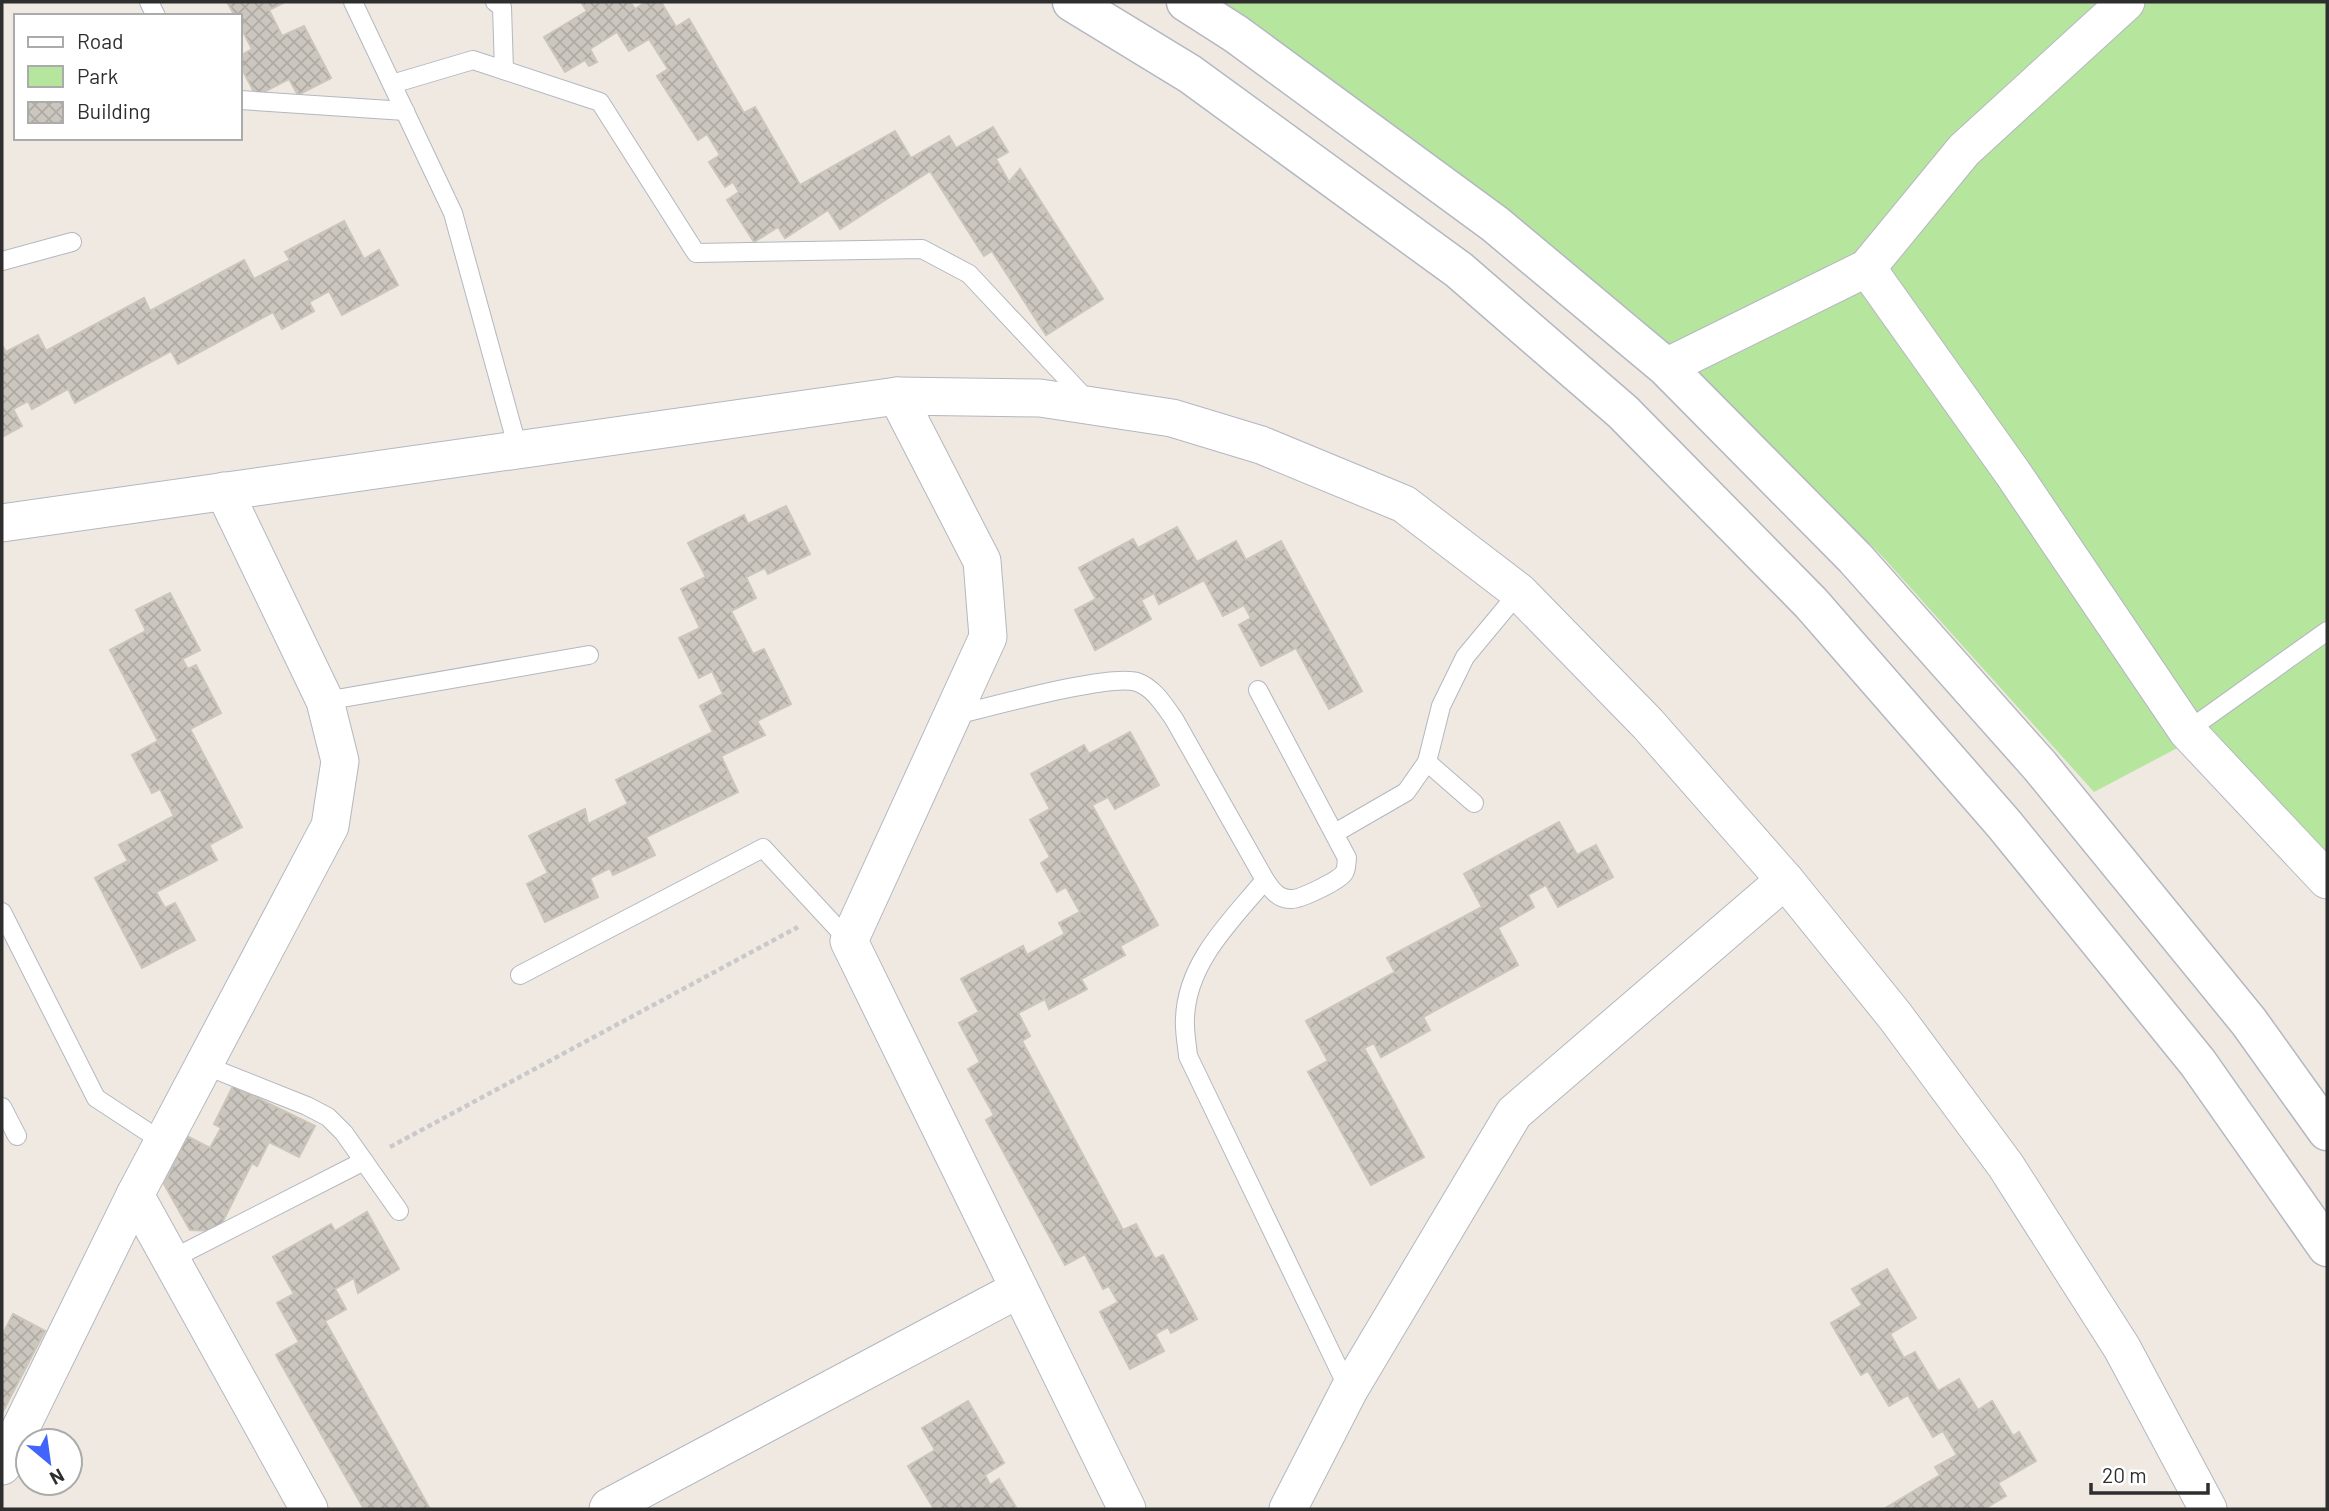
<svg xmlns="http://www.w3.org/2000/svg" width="2329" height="1511" viewBox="0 0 2329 1511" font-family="Barlow,sans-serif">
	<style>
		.green { fill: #b6e59e }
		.building { fill: url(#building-cross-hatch); stroke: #cbc5ba; stroke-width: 2 }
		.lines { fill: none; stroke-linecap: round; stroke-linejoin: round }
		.lane-casing { stroke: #b4b7c1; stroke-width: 20 }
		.street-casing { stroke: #b4b7c1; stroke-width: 39 }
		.secondary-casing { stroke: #b4b7c1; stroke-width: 41 }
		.path { stroke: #c9c9c9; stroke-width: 4.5; stroke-dasharray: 5 3.5; stroke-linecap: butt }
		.lane { stroke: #fff; stroke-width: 18 }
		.street { stroke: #fff; stroke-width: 37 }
		.secondary { stroke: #fff; stroke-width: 38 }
	</style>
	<defs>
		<pattern id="building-cross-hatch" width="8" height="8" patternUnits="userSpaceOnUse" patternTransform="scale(1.75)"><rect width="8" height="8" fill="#cbc7bf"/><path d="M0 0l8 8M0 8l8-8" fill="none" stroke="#afaba4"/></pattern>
	</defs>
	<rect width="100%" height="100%" fill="#efe9e1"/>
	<path class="green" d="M1214,2H2327V871L2200,736L2094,792L1882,556L1636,315L1394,126Z"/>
	<g class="building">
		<path d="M227,2H285L269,10L282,36L304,26L331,78L298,95L289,79L256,96L240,65V56L252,49L240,26V16H235Z"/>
		<path d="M581,2H630L635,9L646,2H661L676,27L689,19L744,113L755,107L800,185L895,131L911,158L949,136L956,148L993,127L1008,152L996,159L1009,182L1020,169L1103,299L1046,335L992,251L984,256L930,171L840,229L828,210L785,238L778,227L754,242L727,200L739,192L733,182L725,187L709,162L720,155L707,134L698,140L657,76L668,69L649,39L629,51L617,32L590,49L597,62L589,66L585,60L565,72L544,37L587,11Z"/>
		<path d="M344,221L364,259L379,250L398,285L342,315L329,291L309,302L314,311L282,329L273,312L178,364L171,351L75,403L68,389L32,409L28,401L13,409L22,426L2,437V345L6,352L38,335L46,351L144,298L150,311L244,260L254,279L290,260L285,252Z"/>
		<path d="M786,506L810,554L768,574L765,568L746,577L756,598L731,611L753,654L764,649L791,704L757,721L765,735L721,756L738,792L646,837L655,855L613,875L610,868L590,878L598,897L545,922L527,884L548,873L529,836L585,809L588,824L628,804L616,780L713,732L700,706L723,694L712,671L699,678L679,638L700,628L681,589L706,577L688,543L744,515L748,524Z"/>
		<path d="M1177,527L1197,562L1236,541L1246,560L1281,541L1362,691L1329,709L1296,648L1261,666L1239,625L1251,618L1244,605L1223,616L1204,580L1159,604L1154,593L1141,600L1151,619L1095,650L1075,610L1096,599L1079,568L1133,539L1138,548Z"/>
		<path d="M170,593L200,650L182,659L188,669L196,665L221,713L190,729L242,827L209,845L217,860L156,892L165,908L175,903L195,940L142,968L95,878L128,861L119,845L174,816L160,789L152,793L132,755L158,741L110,650L146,631L136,610Z"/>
		<path d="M1130,732L1159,785L1115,809L1108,797L1092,805L1158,925L1120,946L1125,955L1081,979L1087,989L1049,1009L1045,999L1018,1013L1030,1036L1022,1041L1123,1230L1136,1224L1155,1259L1163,1255L1197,1319L1171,1333L1168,1327L1155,1334L1164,1351L1130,1369L1100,1312L1118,1302L1109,1286L1103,1289L1085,1254L1065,1265L986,1120L994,1115L968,1069L980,1062L959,1023L979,1012L961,979L1023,946L1027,955L1065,934L1059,923L1080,912L1066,887L1057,892L1041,863L1050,857L1030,820L1050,809L1031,774L1084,745L1089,754Z"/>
		<path d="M1559,822L1577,855L1596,845L1613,877L1558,907L1546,885L1528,895L1534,907L1498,928L1518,965L1423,1017L1430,1030L1381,1057L1374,1043L1364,1048L1424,1157L1371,1185L1308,1072L1328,1061L1306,1021L1395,972L1387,958L1482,907L1464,874Z"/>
		<path d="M233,1086L315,1126L299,1157L269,1142L257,1166L252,1163L218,1231L190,1230L164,1184L187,1136L210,1148L221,1128L214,1124Z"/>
		<path d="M367,1212L399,1269L358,1293L354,1278L335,1289L346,1309L325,1321L430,1509H364L276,1355L299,1342L277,1303L294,1294L273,1257L331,1224L335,1231Z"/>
		<path d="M1887,1269L1916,1318L1890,1334L1904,1358L1915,1352L1938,1391L1959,1379L1978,1410L1992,1401L2013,1436L2019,1432L2036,1461L1998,1483L2006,1496L1984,1509H1884L1940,1475L1935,1467L1957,1455L1943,1431L1933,1437L1908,1395L1889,1406L1868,1371L1861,1375L1831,1323L1862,1305L1852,1289Z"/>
		<path d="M13,1314L45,1331L2,1413V1336Z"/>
		<path d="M968,1401L1004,1463L985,1475L990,1485L999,1479L1017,1509H934L908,1466L935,1450L922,1428Z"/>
	</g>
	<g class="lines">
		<g class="lane-casing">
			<g id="lane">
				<path d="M149,2L156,16"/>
				<path d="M353,2L453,213L518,449"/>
				<path d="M495,2L502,7L504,70"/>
				<path d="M392,84L473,60L600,102L696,253L922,249L969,274L1088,401"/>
				<path d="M240,100L405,111"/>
				<path d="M2,261L72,242"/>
				<path d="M325,701L589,655"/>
				<path d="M952,716C986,708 1110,673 1137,682C1154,688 1164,705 1174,719L1265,880C1271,889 1278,899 1290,899C1300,900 1338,881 1344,873C1347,869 1346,864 1347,858L1258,690"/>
				<path d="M2187,731L2327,631"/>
				<path d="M1427,762L1474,803"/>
				<path d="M1335,833L1406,792L1427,762L1441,706L1465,657L1519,592"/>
				<path d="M1265,880C1231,921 1187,962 1185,1018C1184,1030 1187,1044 1188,1056L1349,1390"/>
				<path d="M2,912L96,1098L163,1142"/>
				<path d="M520,975L763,848L849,941"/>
				<path d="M204,1065L307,1106L328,1117L344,1133L399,1211"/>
				<path d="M2,1107L17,1136"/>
				<path d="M170,1260L364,1161"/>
			</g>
		</g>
		<g class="street-casing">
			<g id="street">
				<path d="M1867,268L2012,472L2187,731L2327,880"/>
				<path d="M1666,367L1867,268L1964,150L2126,2"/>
				<path d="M897,396L982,561L988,637L849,941L1127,1509"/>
				<path d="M2,523L897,396L1040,398L1172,418L1261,445L1404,504L1519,592L1648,724L1785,880L1895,1016L2006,1166L2122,1348L2208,1509"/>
				<path d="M135,1195L309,1509"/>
				<path d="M2,1466L135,1195L330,826L340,761L325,701L224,491"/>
				<path d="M608,1509L609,1507L1019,1289"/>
				<path d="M1288,1509L1349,1390L1514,1113L1785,880"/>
			</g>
		</g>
		<g class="secondary-casing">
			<g id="secondary">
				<path d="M1072,2L1190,74L1459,270L1623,412L1811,603L2004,824L2198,1063L2327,1247"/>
				<path d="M1186,2L1236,34L1495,224L1666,367L1855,558L2040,766L2249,1022L2327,1131"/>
			</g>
		</g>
		<path class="path" d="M390,1147L798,927"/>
		<use href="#lane" class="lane"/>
		<use href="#street" class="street"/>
		<use href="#secondary" class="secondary"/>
	</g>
	<rect width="2329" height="1511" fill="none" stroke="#2e2e2e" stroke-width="7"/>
	<rect x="14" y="14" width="228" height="126" fill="#ffffff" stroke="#ababab" stroke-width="2"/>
	<rect x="28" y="37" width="35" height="10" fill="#ffffff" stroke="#ababab" stroke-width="2"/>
	<text x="77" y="49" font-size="21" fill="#2e2e2e">Road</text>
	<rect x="28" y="66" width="35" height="21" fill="#b6e59e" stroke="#ababab" stroke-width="2"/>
	<text x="77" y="84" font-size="21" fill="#2e2e2e">Park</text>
	<rect x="28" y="102" width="35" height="21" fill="url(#building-cross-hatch)" stroke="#ababab" stroke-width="2"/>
	<text x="77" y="119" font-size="21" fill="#2e2e2e">Building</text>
	<g transform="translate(49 1462) rotate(151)"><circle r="33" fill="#ffffff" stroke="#ababab" stroke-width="2"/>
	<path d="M0-5L12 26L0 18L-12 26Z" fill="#4264fb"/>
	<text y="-10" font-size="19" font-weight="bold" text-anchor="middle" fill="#2e2e2e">N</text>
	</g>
	<path d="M2091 1483v10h117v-10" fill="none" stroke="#2e2e2e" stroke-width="3.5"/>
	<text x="2102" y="1483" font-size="21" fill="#2e2e2e" stroke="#ffffff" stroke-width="5" paint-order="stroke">20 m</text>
</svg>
